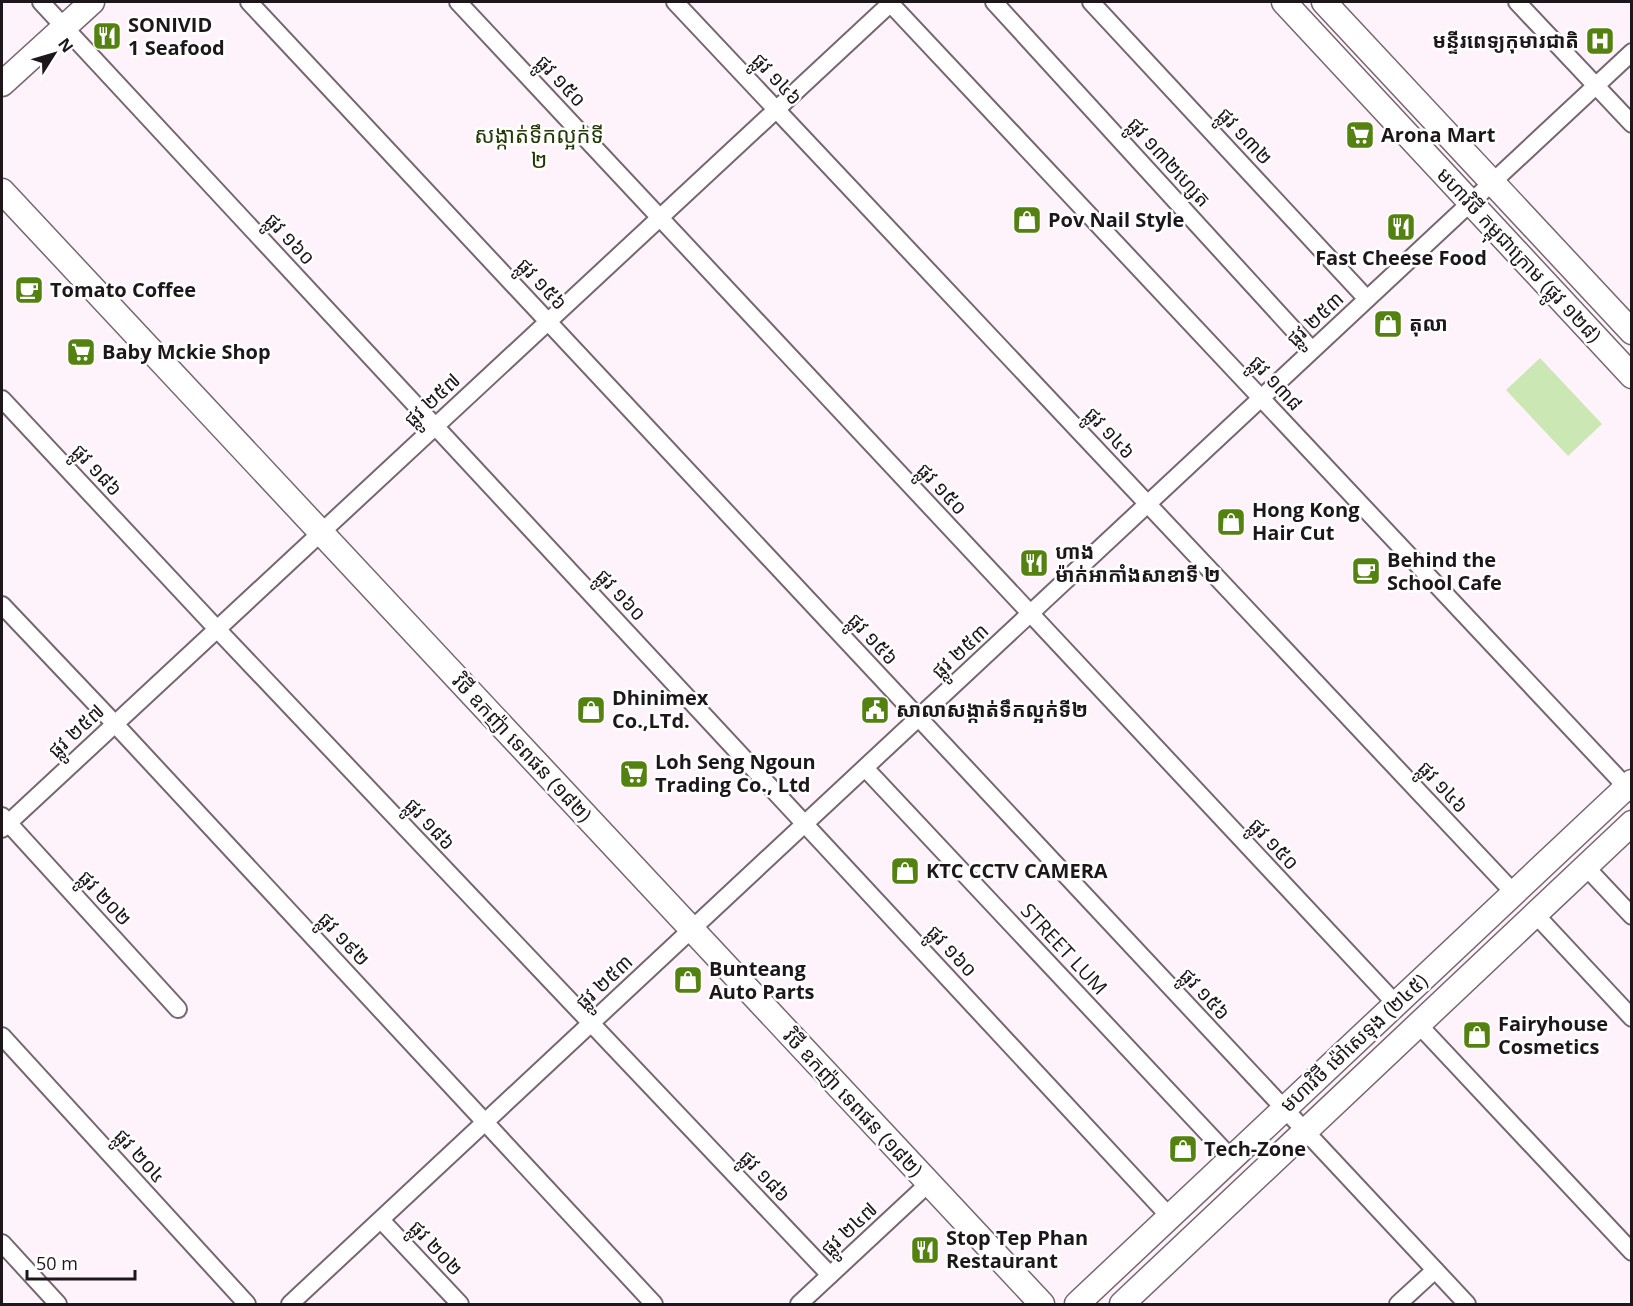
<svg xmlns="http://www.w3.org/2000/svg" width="1633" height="1306" viewBox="0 0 1633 1306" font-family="'Open Sans','Noto Sans Khmer',sans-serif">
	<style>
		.green { fill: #cbe7b3 }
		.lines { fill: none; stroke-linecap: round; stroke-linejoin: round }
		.street-casing { stroke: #766671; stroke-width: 20 }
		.secondary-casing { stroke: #766671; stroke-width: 27 }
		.street { stroke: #fff; stroke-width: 16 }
		.secondary { stroke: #fff; stroke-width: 24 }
		.labels { text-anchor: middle; stroke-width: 5; stroke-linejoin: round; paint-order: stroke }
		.poi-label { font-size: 20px; font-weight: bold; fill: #1d171b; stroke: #fff; text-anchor: start }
		.street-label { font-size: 20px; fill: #1d171b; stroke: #fff }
		.quarter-label { font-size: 22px; fill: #223905; stroke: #fff }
	</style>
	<rect width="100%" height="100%" fill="#fef3fa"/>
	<path class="green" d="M1540,358L1602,424L1568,456L1506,390Z"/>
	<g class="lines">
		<g class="street-casing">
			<g id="street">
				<path d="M41,2L1170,1217"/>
				<path d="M249,2L1467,1304"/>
				<path d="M458,2L1396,1004"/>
				<path d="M675,2L1514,893"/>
				<path d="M889,2L1632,793"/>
				<path d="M994,2L1312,350"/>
				<path d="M1091,2L1367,299"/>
				<path d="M1517,2L1632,124"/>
				<path d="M2,399L217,629L830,1275"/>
				<path d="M2,605L115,724L654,1304"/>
				<path d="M865,768L1232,1159"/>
				<path d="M2,816L178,1009"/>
				<path d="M2,829L892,2"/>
				<path d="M1585,866L1632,916"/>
				<path d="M1535,914L1632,1018"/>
				<path d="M1418,1024L1632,1252"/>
				<path d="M2,1036L247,1304"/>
				<path d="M381,1220L460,1304"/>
				<path d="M2,1243L58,1304"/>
				<path d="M290,1304L1632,52"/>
				<path d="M799,1304L929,1183"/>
				<path d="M1398,1304L1435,1270"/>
			</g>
		</g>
		<g class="secondary-casing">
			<g id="secondary">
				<path d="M1284,2L1632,376"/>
				<path d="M1324,2L1632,332"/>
				<path d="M2,84L92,2"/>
				<path d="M2,191L1042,1304"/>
				<path d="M1077,1304L1632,782"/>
				<path d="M1122,1304L1632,823"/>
			</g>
		</g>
		<use href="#street" class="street"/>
		<use href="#secondary" class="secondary"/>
	</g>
	<defs>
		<g id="restaurant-square" transform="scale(1.5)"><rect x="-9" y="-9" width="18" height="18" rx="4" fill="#548211" stroke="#fff"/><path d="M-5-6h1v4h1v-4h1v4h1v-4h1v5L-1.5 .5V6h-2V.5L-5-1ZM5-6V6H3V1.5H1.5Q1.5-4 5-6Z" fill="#fff"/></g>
		<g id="hospital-square" transform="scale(1.5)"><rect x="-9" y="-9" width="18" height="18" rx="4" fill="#548211" stroke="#fff"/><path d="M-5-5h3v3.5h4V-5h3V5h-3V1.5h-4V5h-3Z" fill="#fff"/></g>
		<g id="supermarket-square" transform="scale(1.5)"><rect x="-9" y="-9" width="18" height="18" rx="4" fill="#548211" stroke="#fff"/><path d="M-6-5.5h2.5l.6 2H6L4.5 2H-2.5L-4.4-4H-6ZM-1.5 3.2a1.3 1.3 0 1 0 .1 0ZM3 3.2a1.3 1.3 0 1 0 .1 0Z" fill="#fff"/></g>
		<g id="shop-square" transform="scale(1.5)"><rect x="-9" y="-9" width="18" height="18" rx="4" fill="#548211" stroke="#fff"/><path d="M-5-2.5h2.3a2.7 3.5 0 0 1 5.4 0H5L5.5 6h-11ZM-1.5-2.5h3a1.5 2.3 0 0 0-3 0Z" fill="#fff"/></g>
		<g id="cafe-square" transform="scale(1.5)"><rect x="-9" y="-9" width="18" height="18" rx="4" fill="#548211" stroke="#fff"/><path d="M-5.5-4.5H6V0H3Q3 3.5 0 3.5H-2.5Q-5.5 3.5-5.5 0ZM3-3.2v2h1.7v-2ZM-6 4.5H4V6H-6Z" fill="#fff"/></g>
		<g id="civic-square" transform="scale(1.5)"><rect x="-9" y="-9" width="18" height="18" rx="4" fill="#548211" stroke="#fff"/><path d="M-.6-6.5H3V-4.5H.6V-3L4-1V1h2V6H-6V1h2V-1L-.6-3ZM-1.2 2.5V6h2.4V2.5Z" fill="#fff"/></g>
	</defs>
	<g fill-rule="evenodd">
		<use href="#restaurant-square" x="107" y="36"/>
		<use href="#hospital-square" x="1600" y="41"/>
		<use href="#supermarket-square" x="1360" y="135"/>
		<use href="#shop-square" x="1027" y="220"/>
		<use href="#restaurant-square" x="1401" y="227"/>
		<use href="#cafe-square" x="29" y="290"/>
		<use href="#shop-square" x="1388" y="324"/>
		<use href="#supermarket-square" x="81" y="352"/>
		<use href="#shop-square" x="1231" y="522"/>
		<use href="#restaurant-square" x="1034" y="563"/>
		<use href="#cafe-square" x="1366" y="571"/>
		<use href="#shop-square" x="591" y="710"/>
		<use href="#civic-square" x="875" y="710"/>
		<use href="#supermarket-square" x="634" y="774"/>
		<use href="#shop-square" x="905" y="871"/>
		<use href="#shop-square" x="688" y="980"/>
		<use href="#shop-square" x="1477" y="1035"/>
		<use href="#shop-square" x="1183" y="1149"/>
		<use href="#restaurant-square" x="925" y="1250"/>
	</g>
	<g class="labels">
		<g class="poi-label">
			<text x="128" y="32">SONIVID<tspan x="128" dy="23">1 Seafood</tspan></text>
			<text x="1579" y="48" text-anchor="end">មន្ទីរពេទ្យកុមារជាតិ</text>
			<text x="1381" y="142">Arona Mart</text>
			<text x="1048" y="227">Pov Nail Style</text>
			<text x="1401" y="265" text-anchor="middle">Fast Cheese Food</text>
			<text x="50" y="297">Tomato Coffee</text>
			<text x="1409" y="331">តុលា</text>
			<text x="102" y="359">Baby Mckie Shop</text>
			<text x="1252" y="517">Hong Kong<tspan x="1252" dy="23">Hair Cut</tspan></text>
			<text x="1055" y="559">ហាង<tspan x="1055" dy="23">ម៉ាក់អាកាំងសាខាទី ២</tspan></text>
			<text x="1387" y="567">Behind the<tspan x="1387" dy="23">School Cafe</tspan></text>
			<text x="612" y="705">Dhinimex<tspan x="612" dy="23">Co.,LTd.</tspan></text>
			<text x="896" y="717">សាលាសង្កាត់ទឹកល្អក់ទី២</text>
			<text x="655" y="769">Loh Seng Ngoun<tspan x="655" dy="23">Trading Co., Ltd</tspan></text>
			<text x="926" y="878">KTC CCTV CAMERA</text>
			<text x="709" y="976">Bunteang<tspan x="709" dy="23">Auto Parts</tspan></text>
			<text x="1498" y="1031">Fairyhouse<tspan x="1498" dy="23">Cosmetics</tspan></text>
			<text x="1204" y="1156">Tech-Zone</text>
			<text x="946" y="1245">Stop Tep Phan<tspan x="946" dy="23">Restaurant</tspan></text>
		</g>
		<g class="street-label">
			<text transform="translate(777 79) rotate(47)" y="7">ផ្លូវ ១៤៦</text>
			<text transform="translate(561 81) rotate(47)" y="7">ផ្លូវ ១៥០</text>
			<text transform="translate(1245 136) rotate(47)" y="7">ផ្លូវ ១៣២</text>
			<text transform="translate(1169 162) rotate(48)" y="7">ផ្លូវ ១៣២ហ្សេត</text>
			<text transform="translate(290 239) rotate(47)" y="7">ផ្លូវ ១៦០</text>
			<text transform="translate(1519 255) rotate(47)" y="7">មហាវិថី កម្ពុជាក្រោម (ផ្លូវ ១២៨)</text>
			<text transform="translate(542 284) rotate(47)" y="7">ផ្លូវ ១៥៦</text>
			<text transform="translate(1315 319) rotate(-43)" y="7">ផ្លូវ ២៥៣</text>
			<text transform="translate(1276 383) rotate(47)" y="7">ផ្លូវ ១៣៨</text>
			<text transform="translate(432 400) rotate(-43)" y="7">ផ្លូវ ២៥៧</text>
			<text transform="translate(1110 433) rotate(47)" y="7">ផ្លូវ ១៤៦</text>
			<text transform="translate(97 470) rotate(47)" y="7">ផ្លូវ ១៨៦</text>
			<text transform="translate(942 489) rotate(47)" y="7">ផ្លូវ ១៥០</text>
			<text transform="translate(621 595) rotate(47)" y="7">ផ្លូវ ១៦០</text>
			<text transform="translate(873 639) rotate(47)" y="7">ផ្លូវ ១៥៦</text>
			<text transform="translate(960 651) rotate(-43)" y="7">ផ្លូវ ២៥៣</text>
			<text transform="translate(76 731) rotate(-43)" y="7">ផ្លូវ ២៥៧</text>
			<text transform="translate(522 748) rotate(47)" y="7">វិថី ឧកញ៉ា ទេពផន (១៨២)</text>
			<text transform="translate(1443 787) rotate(47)" y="7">ផ្លូវ ១៤៦</text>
			<text transform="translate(430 824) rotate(47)" y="7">ផ្លូវ ១៨៦</text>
			<text transform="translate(1274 844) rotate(47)" y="7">ផ្លូវ ១៥០</text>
			<text transform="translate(105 898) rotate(47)" y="7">ផ្លូវ ២០២</text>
			<text transform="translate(344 939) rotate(47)" y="7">ផ្លូវ ១៩២</text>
			<text transform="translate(1064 949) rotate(47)" y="7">STREET LUM</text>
			<text transform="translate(952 951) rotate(47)" y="7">ផ្លូវ ១៦០</text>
			<text transform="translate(604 982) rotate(-43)" y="7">ផ្លូវ ២៥៣</text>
			<text transform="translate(1205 994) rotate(47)" y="7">ផ្លូវ ១៥៦</text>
			<text transform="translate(1354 1043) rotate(-43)" y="7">មហាវិថី ម៉ៅសេទុង (២៤៥)</text>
			<text transform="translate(853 1103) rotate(47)" y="7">វិថី ឧកញ៉ា ទេពផន (១៨២)</text>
			<text transform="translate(140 1156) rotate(48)" y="7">ផ្លូវ ២០៤</text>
			<text transform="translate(765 1176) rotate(46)" y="7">ផ្លូវ ១៨៦</text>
			<text transform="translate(849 1229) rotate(-43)" y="7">ផ្លូវ ២៤៧</text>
			<text transform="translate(436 1248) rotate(47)" y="7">ផ្លូវ ២០២</text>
		</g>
		<g class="quarter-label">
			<text x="539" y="143">សង្កាត់ទឹកល្អក់ទី<tspan x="539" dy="25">២</tspan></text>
		</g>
	</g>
	<rect width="1633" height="1306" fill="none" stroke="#1d171b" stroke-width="6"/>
	<g transform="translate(54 54) rotate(53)" stroke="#ffffff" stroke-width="4.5" paint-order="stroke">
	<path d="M0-4.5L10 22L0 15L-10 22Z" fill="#1d171b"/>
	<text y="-9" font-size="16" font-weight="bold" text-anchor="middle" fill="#1d171b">N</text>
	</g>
	<path d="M27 1270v9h108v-9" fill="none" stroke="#1d171b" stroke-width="3"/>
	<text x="36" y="1270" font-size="18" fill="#1d171b" stroke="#ffffff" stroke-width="4.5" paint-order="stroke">50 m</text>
</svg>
